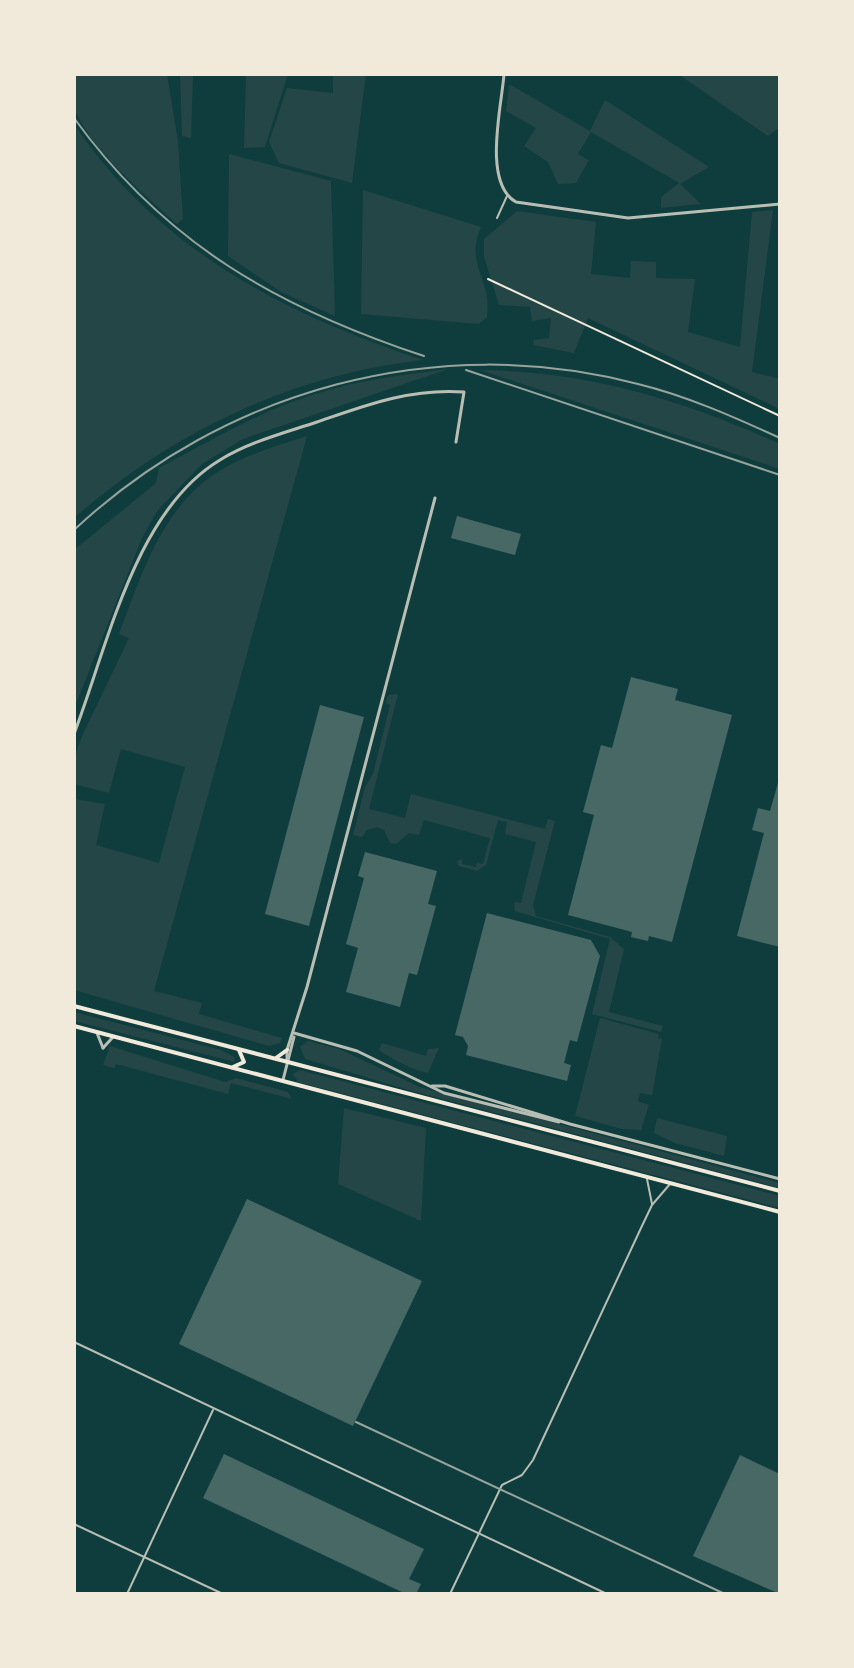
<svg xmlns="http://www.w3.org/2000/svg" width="854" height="1668" viewBox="0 0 854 1668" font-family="Barlow,sans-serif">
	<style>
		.green { fill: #244646 }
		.building { fill: #486865 }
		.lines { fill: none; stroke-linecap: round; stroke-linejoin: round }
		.path { stroke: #f1e9da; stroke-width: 2 }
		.service { stroke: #b8beb3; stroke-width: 2 }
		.minor { stroke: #b8beb3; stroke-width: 3 }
		.secondary { stroke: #f1e9da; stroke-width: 4 }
		.rail { stroke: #97a49c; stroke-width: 2 }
	</style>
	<rect width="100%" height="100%" fill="#0f3d3e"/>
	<g class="green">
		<path d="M74,74H167L178,142L183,219L177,224C147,197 85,144 74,106C71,97 74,83 74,74Z"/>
		<path d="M180,74H193L191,138L182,136Z"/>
		<path d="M246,74H288L265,147L244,148Z"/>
		<path d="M333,74H366L352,183L279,163L269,142L287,88L333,93Z"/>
		<path d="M678,74H780V127L768,136Z"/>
		<path d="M509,84L590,131L605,100L709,167L680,184L701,204L661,208V197L679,183L591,132L578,154L589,160L576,183L558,184L548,162L524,146L536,128L506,111Z"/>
		<path d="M74,124C158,249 284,314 423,360C291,375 174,431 74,518Z"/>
		<path d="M229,154L331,181L335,316L281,292L228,256Z"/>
		<path d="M363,190L481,227C464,264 493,281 487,317L479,324L361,314Z"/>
		<path d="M773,210L752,372L780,379V409L588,318L574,353L533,345L534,340L549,338L551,318L532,321L530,307L499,305L484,257V239L517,211L596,222L591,274L630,278L631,261L656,262V278L695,279L688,332L740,347L752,212Z"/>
		<path d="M448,369L243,439L202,464L157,511L142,538L74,709V550L156,483L159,468C210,441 260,411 315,394C358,380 403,375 448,369Z"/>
		<path d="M480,370C587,371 683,400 780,444V469Z"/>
		<path d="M307,436L154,991L202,1003L199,1014L282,1038L280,1043L269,1046L74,990V799L105,804L96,845L159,863L185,767L121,749L109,793L74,784V759L82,736L129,638L119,634C143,571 163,502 226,467C251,453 280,445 307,436Z"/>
		<path d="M398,694L369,809L405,818L411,794L545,829L548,819L555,821L533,905L536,916L610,937L624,949L609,1012L663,1026L661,1032L592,1014L610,939L515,911L514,902L521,903L536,842L505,834L507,822L498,820L486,865L477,871L459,866L457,861L462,859V864L476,867L477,863L483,864L490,838L424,820L419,835L409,833L396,844L390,843L384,830L377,827L367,830L362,837L353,835L365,787L373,774L390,705L386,703L388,695Z"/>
		<path d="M74,1012L221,1050L234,1057L235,1062L74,1021Z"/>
		<path d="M600,1018L659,1034L658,1038L662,1039L652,1095L640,1093L638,1101L649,1105L641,1130L622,1129L575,1116Z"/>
		<path d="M308,1041L339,1049L420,1087L780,1183V1188L412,1091L305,1059L300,1047Z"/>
		<path d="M382,1043L426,1056L428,1049L439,1048L428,1073C410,1069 394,1060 379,1050Z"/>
		<path d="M110,1046L225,1082L236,1078L288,1092L292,1099L231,1083L228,1094L116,1064L114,1068L103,1065Z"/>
		<path d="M300,1070L780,1196V1208L298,1082L293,1074Z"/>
		<path d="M344,1108L426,1128L421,1221L338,1184Z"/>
		<path d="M657,1118L727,1136L724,1156L675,1143L654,1133Z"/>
	</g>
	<g class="building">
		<path d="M457,516L521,534L515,555L451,538Z"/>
		<path d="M631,677L678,689L675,700L732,715L672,942L649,936L648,941L631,937L632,932L568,915L594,815L583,812L601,745L612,748Z"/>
		<path d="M320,705L364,717L309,926L265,914Z"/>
		<path d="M780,776V947L737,936L764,833L752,830L758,808L770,811Z"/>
		<path d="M365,852L437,871L428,904L436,906L417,975L409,973L400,1007L346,992L358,948L346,944L364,878L358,876Z"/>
		<path d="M487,913L591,940L600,956L577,1042L570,1040L564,1063L571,1065L567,1081L466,1055L468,1046L463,1037L455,1035Z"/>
		<path d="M247,1199L422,1281L353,1426L179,1344Z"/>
		<path d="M224,1454L424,1549L409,1579L421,1584L416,1594H406L203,1498Z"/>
		<path d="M740,1455L780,1474V1594L693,1556Z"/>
	</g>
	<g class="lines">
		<path class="path" d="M488,279L780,416"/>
		<g class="service">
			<path d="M497,218L507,196"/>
			<path d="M647,1179L652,1204"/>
			<path d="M74,1342L607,1594"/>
			<path d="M74,1524L223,1594"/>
			<path d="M127,1594L213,1410"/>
			<path d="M450,1594L502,1485L522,1475L533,1460L641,1228L652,1205L670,1184"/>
		</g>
		<g class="minor">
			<path d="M504,74C502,105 482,183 516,202L628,218L780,204"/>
			<path d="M74,734C108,645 135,511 220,460C249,442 284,433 317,422C366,405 411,388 464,392L456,442"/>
			<path d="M97,1033L103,1048"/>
			<path d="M294,1033L357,1051L444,1093L559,1122"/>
			<path d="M103,1048L113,1037"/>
			<path d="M287,1062V1050L307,987L435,498"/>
			<path d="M283,1080L294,1037"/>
			<path d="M432,1086H445L570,1124L780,1179"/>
		</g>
		<g class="secondary">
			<path d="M74,1006L780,1191"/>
			<path d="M74,1026L780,1212"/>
			<path d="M276,1058L287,1050"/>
			<path d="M233,1067L244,1062L239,1050"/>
		</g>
		<g class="rail">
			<path d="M74,118C165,244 279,308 424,356"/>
			<path d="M466,370L780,475"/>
			<path d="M74,530C225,389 437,331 638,384C687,396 734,417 780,438"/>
			<path d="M356,1422L725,1594"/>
		</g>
	</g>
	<rect width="854" height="1668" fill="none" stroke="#f1e9da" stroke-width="152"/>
</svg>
